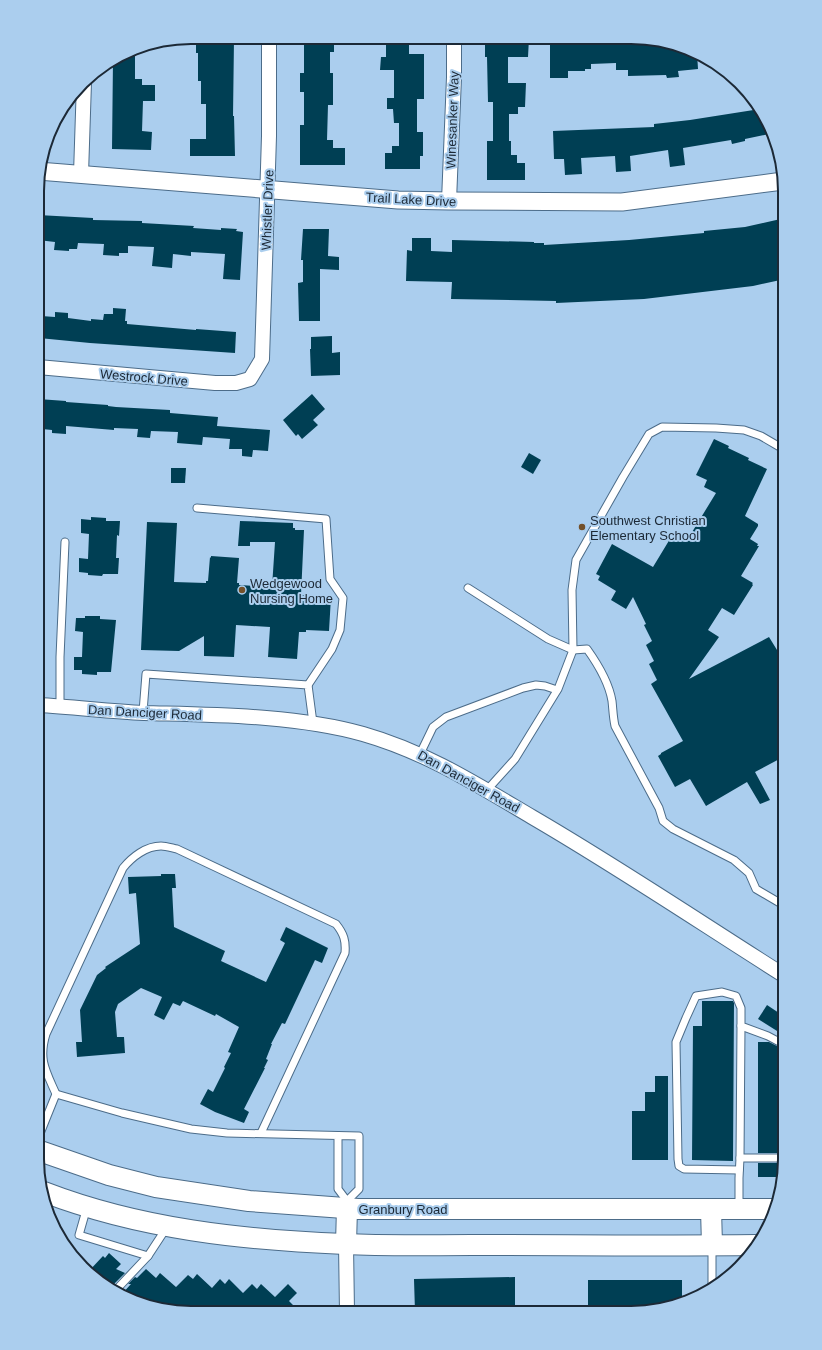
<svg xmlns="http://www.w3.org/2000/svg" width="822" height="1350" viewBox="0 0 822 1350" font-family="Helvetica,sans-serif">
	<style>
		.building { fill: #003f54 }
		.lines { fill: none; stroke-linecap: round; stroke-linejoin: round }
		.service-casing { stroke: #4c6c89; stroke-width: 9 }
		.minor-casing { stroke: #4c6c89; stroke-width: 16 }
		.tertiary-casing { stroke: #4c6c89; stroke-width: 19 }
		.secondary-casing { stroke: #4c6c89; stroke-width: 22 }
		.service { stroke: #fff; stroke-width: 7 }
		.minor { stroke: #fff; stroke-width: 14 }
		.tertiary { stroke: #fff; stroke-width: 17 }
		.secondary { stroke: #fff; stroke-width: 20 }
		.poi-dot { fill: #735029; stroke: #abceee; stroke-width: 1.5 }
		.labels { text-anchor: middle; stroke-width: 4; stroke-linejoin: round; paint-order: stroke }
		.street-label { font-size: 13px; fill: #1c2936; stroke: #abceee }
		.poi-label { font-size: 13px; fill: #1c2936; stroke: #abceee; text-anchor: start }
		.rim { fill: none; stroke: #1c2936; stroke-width: 2 }
	</style>
	<rect width="100%" height="100%" fill="#abceee"/>
	<g class="building">
		<path d="M196,37H221V39H234L233,116H234L235,156H190V139H206V104H201V81H198V53H196Z"/>
		<path d="M304,37H334V52H330V73H333V105H328L327,140H333V148H345V165H300V125H304V92H300V73H304Z"/>
		<path d="M386,38H409V54H424V99H417V132H423V156H420V169H385V153H392V146H399V123H394L393,109H387V98H394V70H380L381,57H386Z"/>
		<path d="M487,38H529L528,57H508V83H526L525,107H518V114H509V141H511V155H517V163H525V180H487V141H493V102H488L487,57H485V41H487Z"/>
		<path d="M652,38L690,49L697,53L698,69L678,71L679,77L667,78L666,75L628,76V70H616V63L591,64V69H585V71H568V78H550V43H562V41H575V42H603V40Z"/>
		<path d="M135,48V79H142V85H155V101H143L142,131L152,132L151,150L112,149L113,60L132,49Z"/>
		<path d="M760,109L774,133L745,139V141L732,144L731,140L683,148L685,165L670,167L668,150L630,156L631,171L616,172L615,156L581,158L582,174L565,175L564,159H554L553,131L654,127V124L690,120Z"/>
		<path d="M38,215L93,218V220L142,221V223L194,226L193,228L221,230V228L237,229L236,231L243,232L240,280L223,279L225,254L191,252V256L173,254L172,268L152,266L154,247L128,246V253H119V256L103,255L104,244L78,243L77,249H69V251L54,250L55,242L38,240Z"/>
		<path d="M785,218V279L753,286L644,299L556,303V301L451,299L452,282L406,281L407,250L412,251V238H431V251L452,252V240L534,242V243H544V245L629,240L704,233V231L745,227Z"/>
		<path d="M303,229H329L328,256L339,257V270L320,269V321H299L298,283L303,282V260H301Z"/>
		<path d="M113,308L126,309L125,321H127V324L196,330V329L236,332L235,353L90,343L39,338L41,316L55,317V312L68,313V318L91,321V319L103,320L104,314H113Z"/>
		<path d="M332,336V353L340,352V375L311,376L310,349H311V337Z"/>
		<path d="M312,394L325,409L313,420L318,425L302,439L298,434L296,436L283,420Z"/>
		<path d="M38,399L66,401V402L108,405V406L116,407L170,410V413L218,417L217,426L270,430L268,451L253,450L252,457L242,456V449H229L230,439L203,437L202,445L177,443L178,432L151,431L150,438L137,437L138,429L114,428V430L66,426V434L52,433V430L42,429L43,423H38Z"/>
		<path d="M714,439L729,446L728,448L749,458L748,460L767,469L745,516L758,524V526L750,539L758,544L757,546H759L741,576L753,583L752,584L753,585L734,615L722,608L708,630L719,637L689,679L769,637L785,663V756L755,772L770,800L760,804L747,782L706,806L690,779L675,787L658,756L661,754V753L683,741L651,684L657,680L649,664L654,661L646,645L652,641L644,625L646,624L633,597L626,609L611,600L616,591L598,580L600,576L596,574L612,544L653,567L673,534L686,542L716,493L704,487L707,480L696,475Z"/>
		<path d="M529,453L541,460L533,474L521,467Z"/>
		<path d="M171,468H186L185,483H171Z"/>
		<path d="M91,517L106,518V521H120L119,536L117,535L116,558H119L118,574H103L102,576L88,575V573L79,572V558L88,559L89,534L81,533V519L91,520Z"/>
		<path d="M240,521L293,523V528H295V530H304L301,595L331,597L329,631L306,630V632H299L297,659L268,657L270,627L236,625L234,657L204,656V636L179,651L141,650L147,522L177,523L174,582L206,583V581H208L210,557L211,558V556L239,558L237,583H239V585L272,587L275,542H250V546H238Z"/>
		<path d="M85,616H100V619L116,620L111,672H97V675L82,674V670H74V657H82L83,632L75,631L76,618H85Z"/>
		<path d="M161,874H175L176,888H172L174,927L225,951L221,961L266,982L285,943L280,940L286,927L328,948L322,963L315,960L285,1024L282,1023L271,1044H272L266,1059L268,1060L264,1068H265L244,1109L249,1112L244,1123L215,1112L200,1104L208,1089L213,1092L225,1068L224,1067L231,1053L228,1052L239,1027L216,1014L215,1016L183,1001L180,1006L173,1003L164,1020L154,1015L162,997L141,988L118,1004L115,1012L117,1037H124L125,1053L77,1057L76,1042H82L80,1010L97,975L106,968L105,967L140,944L136,893L129,894L128,877L161,876Z"/>
		<path d="M702,1001H733L734,1003L733,1161L692,1160L693,1026H702Z"/>
		<path d="M767,1005L785,1017V1036L758,1019Z"/>
		<path d="M758,1042H769L785,1050V1153H758Z"/>
		<path d="M655,1076H668V1160H632V1111H645V1092H655Z"/>
		<path d="M758,1163H785L783,1177H758Z"/>
		<path d="M109,1253L121,1264L116,1269L125,1273L114,1284H110L103,1278L100,1283L88,1272L103,1256L105,1258Z"/>
		<path d="M146,1269L156,1278L160,1273L176,1287L188,1275L193,1279L197,1274L212,1288L220,1279L225,1284L229,1279L243,1293L252,1284L257,1289L261,1284L275,1297L288,1284L297,1293L289,1301L300,1312H171L132,1301L121,1295L131,1284H128L135,1277L137,1278Z"/>
		<path d="M515,1277V1313L415,1312L414,1279Z"/>
		<path d="M588,1280H682V1303L631,1313H588Z"/>
	</g>
	<g class="lines">
		<g class="service-casing">
			<g id="service">
				<path d="M197,508L326,519L330,579L343,598L340,630L332,649L308,685"/>
				<path d="M468,588L548,639L573,650L587,649C597,663 609,683 612,701C613,710 613,717 615,726L659,808L663,821L673,829L734,860L749,873L756,889L785,906"/>
				<path d="M60,707V657L65,542"/>
				<path d="M143,712L146,674L308,685L313,723"/>
				<path d="M420,754L433,727L446,717L523,688L536,685L545,686L557,690"/>
				<path d="M487,790L515,759L558,689L573,650L572,590L576,560L623,477L649,434L662,427L716,428L744,430L761,436L785,450"/>
				<path d="M56,1094C46,1071 38,1060 46,1034L123,868C132,857 146,846 161,846C166,846 172,848 177,849L336,924C344,934 346,941 345,953L261,1133"/>
				<path d="M37,1141L56,1094L122,1113L191,1129L227,1133L359,1136V1189L347,1201L338,1189V1136"/>
				<path d="M740,1158L741,1026"/>
				<path d="M739,1170L684,1169L679,1166L678,1159L676,1042L686,1018L696,996L722,992L736,996L741,1008V1026L768,1036L785,1045"/>
				<path d="M87,1207L79,1235L148,1256L167,1227"/>
				<path d="M739,1207V1178L740,1158H785"/>
				<path d="M712,1246V1289"/>
				<path d="M115,1291L148,1256"/>
			</g>
		</g>
		<g class="minor-casing">
			<g id="minor">
				<path d="M81,174L84,82"/>
				<path d="M449,201L454,77V38"/>
				<path d="M38,367L215,383H236L250,379L262,359L269,136V37"/>
				<path d="M38,705C73,707 108,711 144,713C215,715 295,715 363,734C426,752 476,784 532,817C618,867 701,923 785,976"/>
				<path d="M346,1244L347,1312"/>
			</g>
		</g>
		<g class="tertiary-casing">
			<path id="tertiary" d="M38,171L398,200L449,201L622,202L783,181"/>
		</g>
		<g class="secondary-casing">
			<g id="secondary">
				<path d="M37,1150L109,1175L156,1187L249,1201L358,1209H776"/>
				<path d="M44,1192C140,1229 243,1240 345,1244C387,1246 429,1245 472,1245C567,1245 662,1246 757,1245"/>
				<path d="M711,1209L712,1245"/>
				<path d="M346,1244L347,1208"/>
			</g>
		</g>
		<use href="#service" class="service"/>
		<use href="#minor" class="minor"/>
		<use href="#tertiary" class="tertiary"/>
		<use href="#secondary" class="secondary"/>
	</g>
	<g class="poi-dot">
		<circle cx="582" cy="527" r="4"/>
		<circle cx="242" cy="590" r="4"/>
	</g>
	<g class="labels">
		<g class="street-label">
			<text transform="translate(452 120) rotate(-88)" y="5">Winesanker Way</text>
			<text transform="translate(411 199) rotate(3)" y="5">Trail Lake Drive</text>
			<text transform="translate(267 210) rotate(-88)" y="5">Whistler Drive</text>
			<text transform="translate(144 377) rotate(5)" y="5">Westrock Drive</text>
			<text transform="translate(145 712) rotate(3)" y="5">Dan Danciger Road</text>
			<text transform="translate(469 781) rotate(29)" y="5">Dan Danciger Road</text>
			<text x="403" y="1214">Granbury Road</text>
		</g>
		<g class="poi-label">
			<text x="590" y="525">Southwest Christian<tspan x="590" dy="15">Elementary School</tspan></text>
			<text x="250" y="588">Wedgewood<tspan x="250" dy="15">Nursing Home</tspan></text>
		</g>
	</g>
	<path d="M0 0H822V1350H0ZM191 44H631A147 147 0 0 1 778 191V1159A147 147 0 0 1 631 1306H191A147 147 0 0 1 44 1159V191A147 147 0 0 1 191 44Z" fill="#abceee" fill-rule="evenodd"/>
	<path class="rim" d="M191 44H631A147 147 0 0 1 778 191V1159A147 147 0 0 1 631 1306H191A147 147 0 0 1 44 1159V191A147 147 0 0 1 191 44Z"/>
</svg>
